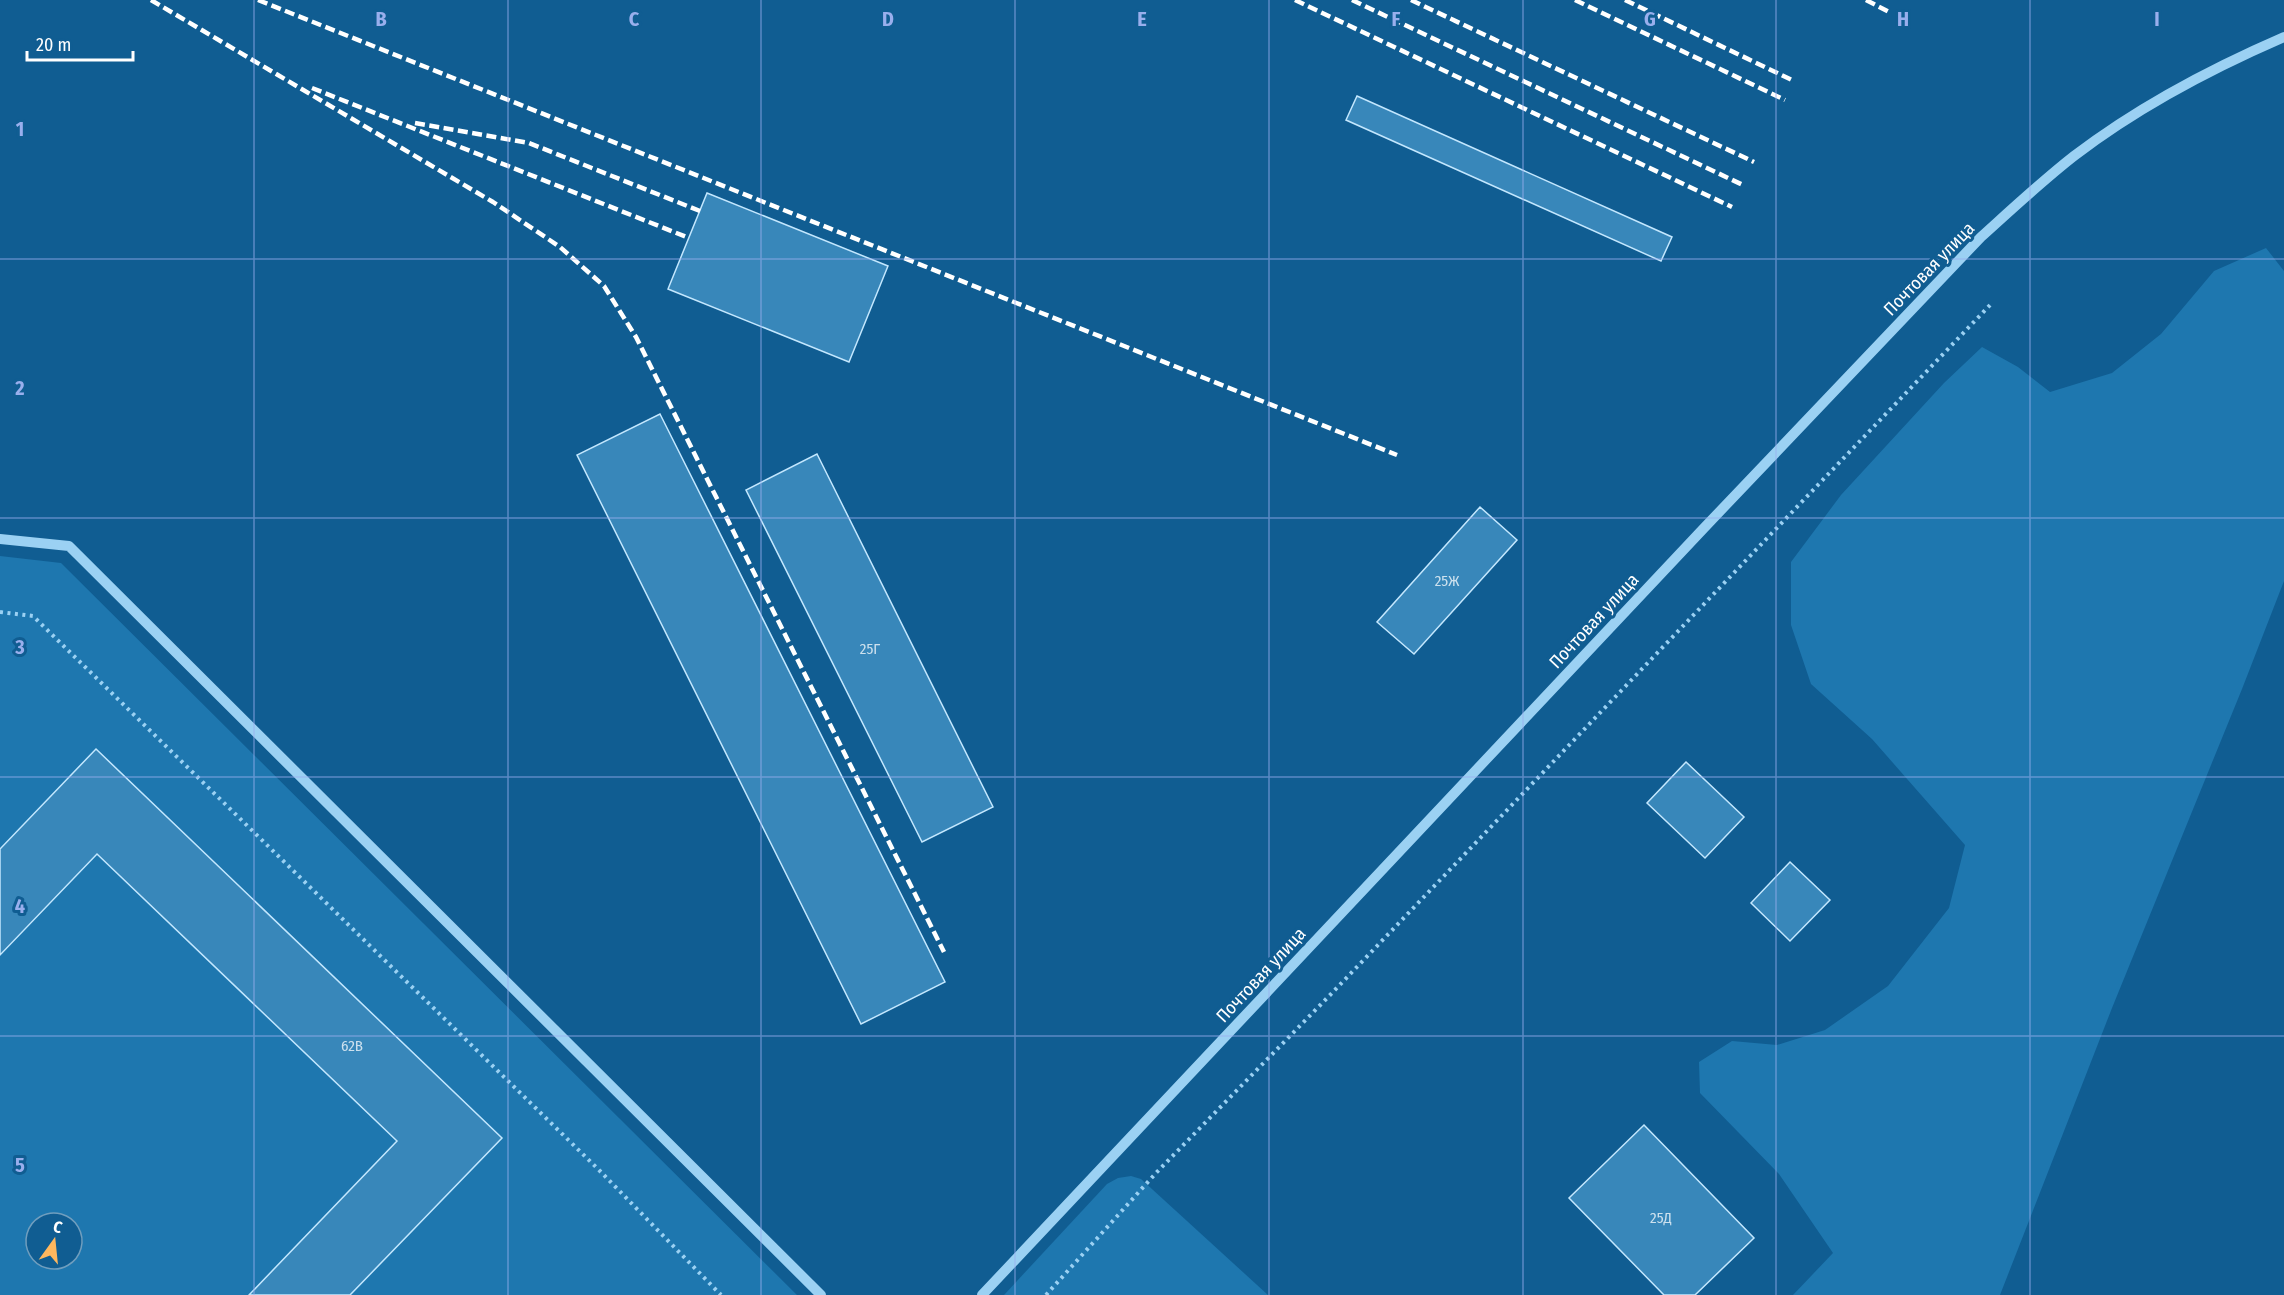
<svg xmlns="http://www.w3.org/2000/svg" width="2284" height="1295" viewBox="0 0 2284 1295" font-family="'Fira Sans Condensed',sans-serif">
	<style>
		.green { fill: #1e77af; fill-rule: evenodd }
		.building { fill: #3887ba; stroke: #c3e7fe; stroke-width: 1.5 }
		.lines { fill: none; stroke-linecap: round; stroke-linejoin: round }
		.path { stroke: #9bd1f3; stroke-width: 4; stroke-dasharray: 3 4.5; stroke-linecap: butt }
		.minor { stroke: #9bd1f3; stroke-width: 10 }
		.rail { stroke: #fff; stroke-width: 4.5; stroke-dasharray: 10 4.5; stroke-linecap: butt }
		.grid { fill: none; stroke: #99afed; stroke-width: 1.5; stroke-opacity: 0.55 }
		.labels { text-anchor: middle; stroke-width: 6; stroke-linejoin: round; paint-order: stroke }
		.number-label { font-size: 15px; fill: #cde1ee }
		.street-label { font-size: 18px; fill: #fff; stroke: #105d92 }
		.grid-label { font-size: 20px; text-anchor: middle; font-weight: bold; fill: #99afed; stroke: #105d92; stroke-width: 6; stroke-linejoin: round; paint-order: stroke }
	</style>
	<rect width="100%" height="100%" fill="#105d92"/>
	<g class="green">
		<path d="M2266,248L2284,271V581L2242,689L2112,1008L2000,1295H1793L1833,1253L1779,1174L1700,1093L1699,1062L1732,1041L1777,1045L1825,1030L1888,986L1949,908L1965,845L1872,739L1811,684L1791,625V562L1841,495L1944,383L1982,347L2018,367L2050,392L2112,373L2161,334L2214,271Z"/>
		<path d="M0,556L61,563L797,1295H0ZM36,1223H72V1259H36Z"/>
		<path d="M1131,1176L1141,1179L1268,1295H1004L1107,1184L1118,1178Z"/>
	</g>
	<g class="building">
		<path d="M1357,96L1672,237L1661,261L1346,120Z"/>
		<path d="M707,193L888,266L849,362L668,289Z"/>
		<path d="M660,414L945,982L861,1024L577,455Z"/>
		<path d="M817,454L993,807L922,842L746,490Z"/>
		<path d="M1480,507L1517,540L1414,654L1377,622Z"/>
		<path d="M96,749L502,1138L350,1295H249L397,1141L97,854L0,955V849Z"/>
		<path d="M1686,762L1744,817L1705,858L1647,803Z"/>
		<path d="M1790,862L1830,900L1790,941L1751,903Z"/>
		<path d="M1644,1125L1754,1238L1695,1295H1664L1569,1198Z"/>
	</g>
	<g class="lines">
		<g class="path">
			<path d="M0,612L33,616L598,1169L721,1295"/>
			<path d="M1046,1295L1156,1173L1332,993L1992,303"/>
		</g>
		<g class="minor">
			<path d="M0,539L69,546L821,1295"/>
			<path d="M982,1295L1704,528L1981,237C2012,209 2042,181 2074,156C2138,107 2210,69 2284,37"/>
		</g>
		<g class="rail">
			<path d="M151,0L493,202L560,247L604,286L636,337L944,952"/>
			<path d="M258,0L1397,455"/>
			<path d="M1295,0L1732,207"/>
			<path d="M1352,0L1743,185"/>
			<path d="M1411,0L1754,162"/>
			<path d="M1575,0L1785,100"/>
			<path d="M1625,0L1794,81"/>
			<path d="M1866,0L1891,13"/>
			<path d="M312,88L689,238"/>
			<path d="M415,123L529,143L700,211"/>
		</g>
	</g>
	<path class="grid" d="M254,0V1295M508,0V1295M761,0V1295M1015,0V1295M1269,0V1295M1523,0V1295M1776,0V1295M2030,0V1295M0,259H2284M0,518H2284M0,777H2284M0,1036H2284"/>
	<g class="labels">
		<g class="number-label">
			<text x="1447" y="586">25Ж</text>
			<text x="870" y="654">25Г</text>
			<text x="352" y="1051">62В</text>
			<text x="1661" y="1223">25Д</text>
		</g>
		<g class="street-label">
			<text transform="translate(1929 269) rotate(-46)" y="6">Почтовая улица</text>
			<text transform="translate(1594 621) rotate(-47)" y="6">Почтовая улица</text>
			<text transform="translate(1261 975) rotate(-47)" y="6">Почтовая улица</text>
		</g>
	</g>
	<g class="grid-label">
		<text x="381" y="26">B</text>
		<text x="634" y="26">C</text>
		<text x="888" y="26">D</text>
		<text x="1142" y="26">E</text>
		<text x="1396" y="26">F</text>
		<text x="1650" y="26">G</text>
		<text x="1903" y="26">H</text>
		<text x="2157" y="26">I</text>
		<text x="20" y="136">1</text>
		<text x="20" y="395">2</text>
		<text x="20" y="654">3</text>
		<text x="20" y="913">4</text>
		<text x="20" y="1172">5</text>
	</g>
	<g transform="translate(54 1241) rotate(15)"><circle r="28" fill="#105d92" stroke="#709ebe" stroke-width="1.5"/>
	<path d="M0-4.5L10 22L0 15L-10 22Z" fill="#ffb75e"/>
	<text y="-9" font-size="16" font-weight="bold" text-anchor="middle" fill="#ffffff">С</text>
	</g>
	<path d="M27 51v9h106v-9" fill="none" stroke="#ffffff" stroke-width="3"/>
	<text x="36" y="51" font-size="18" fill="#ffffff" stroke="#105d92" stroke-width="4.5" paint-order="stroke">20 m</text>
</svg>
